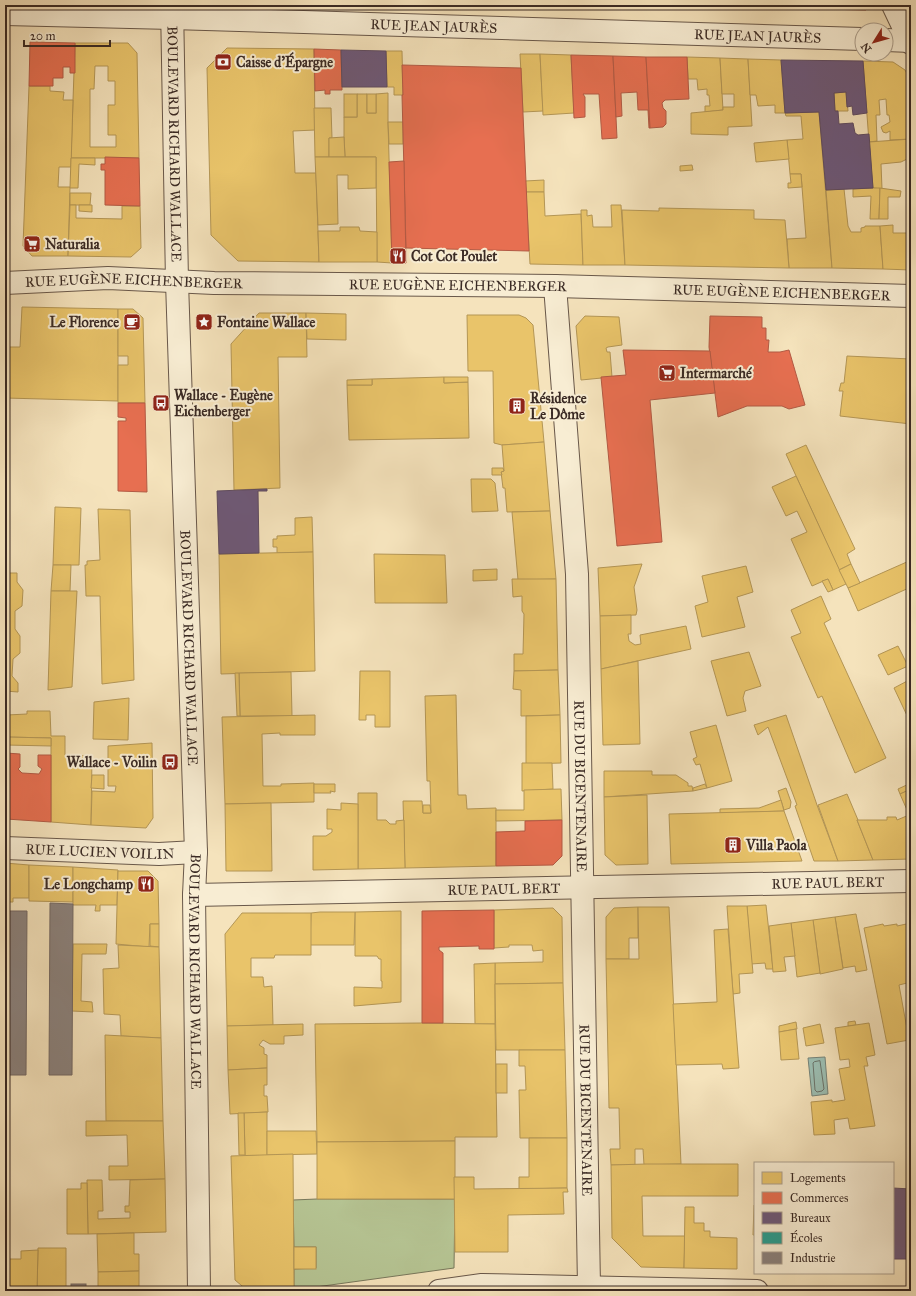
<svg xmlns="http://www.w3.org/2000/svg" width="916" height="1296" viewBox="0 0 916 1296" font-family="'IM FELL Great Primer',serif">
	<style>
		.green { fill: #b6c594; stroke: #78785c }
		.water { fill: #9cbeb2; stroke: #758379 }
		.homes { fill: #e9c46a; stroke: #b49655; fill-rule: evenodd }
		.shops { fill: #e76f51; stroke: #b35a44 }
		.offices { fill: #6d597a; stroke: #5e4b60 }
		.schools { fill: #2a9d8f; stroke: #2f7a6f }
		.industry { fill: #8a817c; stroke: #726762 }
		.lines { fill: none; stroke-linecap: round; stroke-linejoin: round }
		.shore { stroke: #6b746b; stroke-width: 1 }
		.minor-casing { stroke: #69584a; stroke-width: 24 }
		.tertiary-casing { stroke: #69584a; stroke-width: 24 }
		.minor { stroke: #f8edd3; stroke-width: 22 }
		.tertiary { stroke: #f8edd3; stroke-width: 22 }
		.labels { text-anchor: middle; stroke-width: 4; stroke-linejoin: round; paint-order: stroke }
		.street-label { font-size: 14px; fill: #3a2a24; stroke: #f8edd3 }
		.poi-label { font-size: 14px; font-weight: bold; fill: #3a2a24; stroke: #f8edd3; text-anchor: start }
	</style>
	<rect width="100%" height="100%" fill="#f5e3bc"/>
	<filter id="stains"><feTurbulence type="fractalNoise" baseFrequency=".005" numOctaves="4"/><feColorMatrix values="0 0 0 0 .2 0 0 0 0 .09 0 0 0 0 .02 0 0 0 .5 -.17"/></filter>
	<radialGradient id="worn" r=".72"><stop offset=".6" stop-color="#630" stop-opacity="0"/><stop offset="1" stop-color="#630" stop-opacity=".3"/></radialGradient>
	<path class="green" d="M317,1199H455L454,1268L294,1290V1269L316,1268V1247H294L293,1200Z"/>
	<path class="water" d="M825,1057L828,1094L812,1096L808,1058Z"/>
	<g class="homes">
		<path d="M742,5H777V8H743Z"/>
		<path d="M777,5H822L823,9L777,8Z"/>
		<path d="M75,43H128L137,53L139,158H71ZM95,66H108V81H115V105H108V135H116V147H90V89H94Z"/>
		<path d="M227,48L314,49L315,130L293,131L295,173H316L319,262L238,261L211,235L207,68Z"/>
		<path d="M386,51H402L403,95H394V87H387Z"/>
		<path d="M520,54H540L543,111L523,112Z"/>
		<path d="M540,54L571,55L574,113L543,115Z"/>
		<path d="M687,57L720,58L723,110L705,112V106H710L709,95H707V89L698,90L697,79H688Z"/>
		<path d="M720,58L748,59L752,126L728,127V135L691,134V113L723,110V107H734V94H722Z"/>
		<path d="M748,59L781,60L785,113H775V105L758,106L756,95H750Z"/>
		<path d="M863,61L893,62L905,70L911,81V139L890,140V131L886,133L883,132L881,127L890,122L889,115H887L886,99L879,100L880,115H876L877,141L869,142Z"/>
		<path d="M29,86H50V91L64,92L63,100H73L71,167H59L58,187H70L68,256H32L23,246Z"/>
		<path d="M846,92L848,111H835L834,93Z"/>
		<path d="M388,93V122L392,263L377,262L376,157H345L344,137V117H357V94H367V113H376V94Z"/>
		<rect x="344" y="94" width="13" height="23"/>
		<rect x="367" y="94" width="9" height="19"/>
		<path d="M314,108H331L332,138H329V157H315Z"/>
		<path d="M819,112L832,268H789L787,239L806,238L801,174H790L787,140L803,139L801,116H786L785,113Z"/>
		<path d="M388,122H403V144H389Z"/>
		<path d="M344,137L345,157H329V138Z"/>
		<path d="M911,139V162L909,158L901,162L881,164L882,189L873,188L869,142Z"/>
		<path d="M787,140L789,159L756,162L754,143Z"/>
		<path d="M315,157H376V188L348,189V175H337L338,224L318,225Z"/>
		<path d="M71,158H95V165L79,164L78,188H70Z"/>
		<path d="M692,165L693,170L680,171V166Z"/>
		<path d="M790,174H801L802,187L788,188V183H791Z"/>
		<path d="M544,180V192H526L525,181Z"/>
		<path d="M873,188H880L879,219H870L871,196L853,197V189Z"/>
		<path d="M880,188L901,191L900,197H888V219H879Z"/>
		<path d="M844,189L848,226L851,232H861V228L865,227V226H880L883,269L832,268L826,190Z"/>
		<path d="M907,191L911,192V228H909Z"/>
		<path d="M526,192H544L545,216L581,214L583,265L530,264Z"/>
		<path d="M70,193H91L90,205H70Z"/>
		<path d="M70,205H76V218L122,219V206H140L141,248L131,257L68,256Z"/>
		<path d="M79,205H92V212L79,211Z"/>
		<path d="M611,205H621L625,265H583L581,210H587V216L592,215L593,227H612Z"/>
		<path d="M659,208L754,210V219L785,220L789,268L625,265L622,210L659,211Z"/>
		<path d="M893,225V233H911V270L883,269L880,226Z"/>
		<path d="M340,227H359L360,231L377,232V262H319L318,231H340Z"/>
		<path d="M22,307L118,309V401L5,398V347H20Z"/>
		<path d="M118,309H133L143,318L145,403H118V365H128V356H118Z"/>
		<path d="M259,313H306L307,357H278L280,488L234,490L231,344Z"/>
		<path d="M306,313L346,314V340L307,339Z"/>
		<path d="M467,315H519L526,318L533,325L544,442L502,445L494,443L493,371H468Z"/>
		<path d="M585,316L619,317L622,345L608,347L606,348L607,352H610L612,377L581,380L576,326Z"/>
		<path d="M847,356L911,359V424L840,416L843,391H839L841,383H844Z"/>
		<path d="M444,377V383L468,382L469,438L349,440L347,385H372V379Z"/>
		<path d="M444,377H468V382L444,383Z"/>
		<path d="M372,379V385H347V380Z"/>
		<path d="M544,442L550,511L507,512L505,488H503L501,472L504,471L502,445Z"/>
		<path d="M806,445L855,549L847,554L851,564L839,570L786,454Z"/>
		<path d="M492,468H503L504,471L501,472L502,475H492Z"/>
		<path d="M796,476L846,584L833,590L828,579L812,586L791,539L807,532L797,511L786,516L772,487Z"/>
		<path d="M471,479H491L495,483L498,511L472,512Z"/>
		<path d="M55,507L81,508L79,565H53Z"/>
		<path d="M98,509L130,510L134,680L102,684L100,596H86L85,565H87V561L100,560Z"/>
		<path d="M550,511L556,579L518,580L512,512Z"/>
		<path d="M312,517L313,552L277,553V547H273V539H277V536L295,535V518Z"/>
		<path d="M313,552L315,671L221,674L219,554Z"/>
		<path d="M374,554L445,555L447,603H375Z"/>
		<path d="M909,561L911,565V587L858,611L848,588Z"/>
		<path d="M642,564L634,587L637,610L636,615L600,616L598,568Z"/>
		<path d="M851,564L860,583L848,588L839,570Z"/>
		<path d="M53,565H71L70,591H51Z"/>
		<path d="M746,566L753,592L737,597L745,627L702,637L695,606L708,602L702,576Z"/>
		<path d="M497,569V580L473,581V570Z"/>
		<path d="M5,573H17V582L23,590L22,606L15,611V629L20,636V653L13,659L12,676L18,683V692L5,691Z"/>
		<path d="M512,579H556L558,670L514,671V654H523L524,614L522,611V596L513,597Z"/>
		<path d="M828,579L833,590L828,592L822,581Z"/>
		<path d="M51,591H77L72,687L48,690Z"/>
		<path d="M821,596L831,619L824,623L886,758L855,773L822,696L818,698L791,637L801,633L791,610Z"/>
		<path d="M631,615V634H628L629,641L635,645L641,644L640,635L686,626L691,649L601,669L600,616Z"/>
		<path d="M898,646L908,666L888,675L878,655Z"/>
		<path d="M749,652L761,686L745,691L743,698L746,711L727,716L711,661Z"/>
		<path d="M638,661L640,744L603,745L601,669Z"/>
		<path d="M558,670L560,715L521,716V690L513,689L514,671Z"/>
		<path d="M360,671H390V727H375V715H366V720H359Z"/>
		<path d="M291,672L292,716H240L239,673Z"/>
		<path d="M235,673H239L240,716H237Z"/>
		<path d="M911,679V724L894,688Z"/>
		<path d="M456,695L458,795H466L467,809L496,808V866L405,868L403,801H422L423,813H431L430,781H427L425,696Z"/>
		<path d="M129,698L128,740L93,739L94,702Z"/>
		<path d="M27,711H50L51,736H65V755L92,756L91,825L51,822V738L6,737L7,715L27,714Z"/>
		<path d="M315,715V735H280V733L262,734L263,786H281V784L314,783V802L225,804L222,717Z"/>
		<path d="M560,715L561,763L526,764V716Z"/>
		<path d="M786,715L817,805L838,861H814L795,806L797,805L768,727L758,735L754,725Z"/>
		<path d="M716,725L732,781L707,788L700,764L696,765L693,759L697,757L690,732Z"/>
		<path d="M6,737L51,738V746L6,745Z"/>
		<path d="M152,743L153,818L146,828L91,825L92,791L115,792L116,786H108V746Z"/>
		<path d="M522,763H552L553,789L522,791Z"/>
		<rect x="5" y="769" width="1" height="50"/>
		<path d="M604,771H652V775H676L688,783V786H692L693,791L604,797Z"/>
		<path d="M92,775H104V789L91,788Z"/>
		<path d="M911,783V789L900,794L898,789Z"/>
		<path d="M314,784H335V792L330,791L331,793H314Z"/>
		<path d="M705,784L707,788L693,791V788Z"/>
		<path d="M786,788L791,802L790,808L784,810L778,791Z"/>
		<path d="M561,789L562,820L496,821V810H524V790Z"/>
		<path d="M911,789V819L900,794Z"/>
		<path d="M358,793H377V820H386L390,824H396V821L404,820L405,868L358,869Z"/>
		<path d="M847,794L858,820H857L873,860L838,861L818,805Z"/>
		<path d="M647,795L648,864L616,865L605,855L604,797Z"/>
		<path d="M781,800L784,811L720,813V809L759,808Z"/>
		<path d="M271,803L272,871H226L225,804Z"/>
		<path d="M341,803L358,804V869L313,870V836H326L332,832V829H327V809L341,810Z"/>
		<path d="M423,805H430L431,813H423Z"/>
		<path d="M784,811L802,861L671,864L669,814Z"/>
		<path d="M909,815L911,819V859L873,860L857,820H887V817H896L897,820Z"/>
		<path d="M5,863L29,865V898H13V902H5Z"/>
		<path d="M29,865L73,867V902L29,901Z"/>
		<path d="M73,867L118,870L117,905H100V911H95L96,905H73Z"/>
		<path d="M118,871H148L158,881L159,924H150L149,947L116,944Z"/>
		<path d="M766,905L773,969H766L765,963L751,964L747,906Z"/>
		<path d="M727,906H747L753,973L739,974L740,993L733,994Z"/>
		<path d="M638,907V938H629V959H606V917L614,908Z"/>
		<path d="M638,907H669L681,1164L644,1165L643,1149H635V1165H611L610,1149H620L619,1108H609L606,959H639Z"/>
		<path d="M553,908L562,917L563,983L495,984V963L543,962V950L533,951L532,945H509V947L494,948V910Z"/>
		<path d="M401,911V1002L354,1006V987L382,988V981H381V959H379L377,956H355V912Z"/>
		<path d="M320,912H355L354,945H310L311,913Z"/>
		<path d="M242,913H311V955H275L274,958H251V977H263L264,987L272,986L273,1025L227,1026L225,934Z"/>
		<path d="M856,914L867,970L856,972L855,966L843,968L835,917Z"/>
		<path d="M835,917L843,969L820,974L813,920Z"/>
		<path d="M813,920L820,973L797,977L791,923Z"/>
		<path d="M791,923L795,956L784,957L786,971L773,972L769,926Z"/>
		<path d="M911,923V982L899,985L909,1040L887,1044L864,928L883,924L884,926L897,924V926Z"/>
		<path d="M150,924H159V947L150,946Z"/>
		<path d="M728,929L739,1068L723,1069L722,1064L676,1065L673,1004L717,1002L714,930Z"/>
		<path d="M73,944H107L106,954H82L81,1001L92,1002L93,1012L72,1011Z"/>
		<path d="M118,945L159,947L161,1038L121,1036L120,1015L104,1014L103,969L119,968Z"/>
		<path d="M495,963V1024H475L474,964Z"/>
		<path d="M563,983L565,1050H496L495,984Z"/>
		<path d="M855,1021L856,1025L848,1026V1022Z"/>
		<path d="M796,1022L797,1029L779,1032V1026Z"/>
		<path d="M422,1023L495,1024L497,1137H455V1141L317,1142L315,1024Z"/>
		<path d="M869,1023L875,1055L866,1057L868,1066H864L875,1126L850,1129L848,1118L834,1120L835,1134L814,1135L811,1102L832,1100V1102L845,1100L839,1069L850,1067L849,1059L840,1060L835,1028Z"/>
		<path d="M303,1024V1035L284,1036V1044H270L263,1040L259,1045L264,1048V1054L267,1055V1068L228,1070L227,1026Z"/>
		<path d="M820,1024L824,1043L806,1046L803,1028Z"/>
		<path d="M796,1029L799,1059L781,1060L779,1032Z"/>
		<path d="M105,1035L161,1038L163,1121H106Z"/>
		<path d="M519,1050H565L567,1138H520L519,1090H526L525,1066H519Z"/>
		<rect x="496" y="1064" width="11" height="29"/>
		<path d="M267,1068V1085H264V1096H267L268,1112L230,1114L228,1070Z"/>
		<path d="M267,1112V1156H245L244,1113Z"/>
		<path d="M238,1113H244L245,1155H239Z"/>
		<path d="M86,1121H163L165,1179L109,1180V1166H128L127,1135L86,1136Z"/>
		<path d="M267,1131H316L317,1154L267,1155Z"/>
		<path d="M529,1138H567V1188L519,1189V1177H529Z"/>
		<path d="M455,1141V1199H317V1142Z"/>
		<path d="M293,1154L294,1290L248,1291L235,1280L231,1156Z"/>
		<path d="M646,1164H738V1196H642L643,1236H685L684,1268L641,1267L612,1238L611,1165Z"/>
		<path d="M454,1177H474V1189L567,1188L568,1192H563L564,1214L508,1215V1252H455Z"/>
		<path d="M165,1179L166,1232L88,1234L87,1180H102L103,1211H98V1219L130,1218V1212H125V1206H129L130,1180Z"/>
		<path d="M81,1183H87L88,1234H67V1189H81Z"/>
		<path d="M754,1205H755V1235H753Z"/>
		<path d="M685,1207H694V1223H704V1231H710V1237L737,1238V1269L684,1268Z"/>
		<path d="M134,1233V1254H139V1271L98,1272L97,1234Z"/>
		<rect x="294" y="1247" width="22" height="22"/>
		<path d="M38,1248H66V1291H37Z"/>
		<path d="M38,1250L37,1291H5V1259H21V1251Z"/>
		<path d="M139,1271V1288H135V1291H98V1272Z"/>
	</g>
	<g class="shops">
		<path d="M822,5H870L866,10L823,9Z"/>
		<path d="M30,42L75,43V73H70V67H63V78H53V86H29Z"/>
		<path d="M314,49L341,50L342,90H330V94H325V90L315,91Z"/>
		<path d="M571,55L613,56L617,138L602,139L599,94H583L585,97V117L574,118Z"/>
		<path d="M613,56L646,57L650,128H649L648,110H638L637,92L621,93L622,116L616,117Z"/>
		<path d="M646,57H687L689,99L665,100L662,103L663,108L666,111V124L663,127L650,128Z"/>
		<path d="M402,65L521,68L529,251L406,248L402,95H403Z"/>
		<path d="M105,157L139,158L140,206L105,205V170H101V164H105Z"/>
		<path d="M404,161L406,263H392L389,162Z"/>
		<path d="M710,316L762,317V328H766V340H769L768,352H780L789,350L805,405L789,409L782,406H747L718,417L709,347Z"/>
		<path d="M623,350L710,351L715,393L650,400L662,542L617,546L601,377L626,375Z"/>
		<path d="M118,403H145L147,492L118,491V421H126V418L118,417Z"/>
		<path d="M6,753L20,754V767L18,769L22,773L39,774L42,769L38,766V755H51V822L6,819Z"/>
		<path d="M562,820V856L553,865L496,866V832L525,831V821Z"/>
		<path d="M494,910V949H479V946L439,947V950L443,953V1023H422V911Z"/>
	</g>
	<g class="offices">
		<path d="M341,50L386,51L387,87H342Z"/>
		<path d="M781,60L863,61L867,113L853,115L852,106L847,107L846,92L834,93L835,111H838L839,124L853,123L855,133L858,135L869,134L873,188L826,190L819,112L785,113Z"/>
		<path d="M267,489V491H258L259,553L219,554L217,491Z"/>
		<path d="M893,1188L911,1189V1259H893Z"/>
	</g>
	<g class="schools">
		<path d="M681,5H716V7L681,6Z"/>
		<path d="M716,5H742L743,8L716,7Z"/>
	</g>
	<g class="industry">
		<path d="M50,903L73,904V905L72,1075H49Z"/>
		<path d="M5,911H27L26,1075H5Z"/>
		<rect x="71" y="1284" width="15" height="7"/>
	</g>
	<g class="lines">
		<path class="shore" d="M820,1061L824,1089L822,1091L817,1092L815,1090L813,1063L814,1062Z"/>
		<g class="minor-casing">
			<g id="minor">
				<path id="s1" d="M172,5L177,282L196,852L194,895L199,1291"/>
				<path id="s2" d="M555,286L577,574L589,1287"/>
				<path id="s3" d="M5,848L159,854L196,852"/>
				<path id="s4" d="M194,895L911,881"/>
				<path d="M439,1291L482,1285L757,1291"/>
			</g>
		</g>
		<g class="tertiary-casing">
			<g id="tertiary">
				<path d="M893,5L911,43"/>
				<path id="s5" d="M5,14L172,18L862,39"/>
				<path d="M886,40L911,41"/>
				<path id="s6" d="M5,283L108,278L214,283L555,286L911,296"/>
			</g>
		</g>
		<use href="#minor" class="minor"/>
		<use href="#tertiary" class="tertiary"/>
	</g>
	<defs>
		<g id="bank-square" transform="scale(0.9)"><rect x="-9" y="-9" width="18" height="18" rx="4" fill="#8f2418" stroke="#f8edd3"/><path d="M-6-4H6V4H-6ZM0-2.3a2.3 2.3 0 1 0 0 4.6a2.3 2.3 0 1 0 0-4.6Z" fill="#fff"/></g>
		<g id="supermarket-square" transform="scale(0.9)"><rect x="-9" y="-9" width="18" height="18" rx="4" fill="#8f2418" stroke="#f8edd3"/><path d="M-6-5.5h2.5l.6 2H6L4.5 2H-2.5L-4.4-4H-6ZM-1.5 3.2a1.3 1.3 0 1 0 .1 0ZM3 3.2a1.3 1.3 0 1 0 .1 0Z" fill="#fff"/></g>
		<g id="restaurant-square" transform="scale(0.9)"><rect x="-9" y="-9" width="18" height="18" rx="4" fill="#8f2418" stroke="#f8edd3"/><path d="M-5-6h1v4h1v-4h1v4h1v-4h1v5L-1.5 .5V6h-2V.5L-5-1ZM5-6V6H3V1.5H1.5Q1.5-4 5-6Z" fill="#fff"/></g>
		<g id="cafe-square" transform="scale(0.9)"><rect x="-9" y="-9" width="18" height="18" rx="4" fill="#8f2418" stroke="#f8edd3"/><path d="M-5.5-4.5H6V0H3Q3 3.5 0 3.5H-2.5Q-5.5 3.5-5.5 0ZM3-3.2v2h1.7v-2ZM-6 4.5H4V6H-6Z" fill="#fff"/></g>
		<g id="sight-square" transform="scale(0.9)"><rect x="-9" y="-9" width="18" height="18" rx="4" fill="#8f2418" stroke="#f8edd3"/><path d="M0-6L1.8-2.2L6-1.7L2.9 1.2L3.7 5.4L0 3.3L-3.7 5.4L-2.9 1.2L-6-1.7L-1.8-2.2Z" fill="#fff"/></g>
		<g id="bus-square" transform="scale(0.9)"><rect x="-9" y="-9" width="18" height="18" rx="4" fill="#8f2418" stroke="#f8edd3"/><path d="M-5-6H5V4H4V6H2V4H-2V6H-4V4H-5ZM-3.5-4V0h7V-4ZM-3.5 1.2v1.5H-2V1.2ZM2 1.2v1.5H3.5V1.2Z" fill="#fff"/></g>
		<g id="building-square" transform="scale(0.9)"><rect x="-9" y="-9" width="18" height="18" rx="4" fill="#8f2418" stroke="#f8edd3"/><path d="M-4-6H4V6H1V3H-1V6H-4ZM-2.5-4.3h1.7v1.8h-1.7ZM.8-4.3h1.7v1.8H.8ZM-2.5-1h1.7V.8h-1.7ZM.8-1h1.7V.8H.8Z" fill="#fff"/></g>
	</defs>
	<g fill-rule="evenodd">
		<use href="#bank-square" x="223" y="62"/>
		<use href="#supermarket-square" x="32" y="244"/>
		<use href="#restaurant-square" x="398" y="256"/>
		<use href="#cafe-square" x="132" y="322"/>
		<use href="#sight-square" x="204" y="322"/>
		<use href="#supermarket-square" x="667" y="373"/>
		<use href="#bus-square" x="161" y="403"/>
		<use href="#building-square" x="517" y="406"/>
		<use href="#bus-square" x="170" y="762"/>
		<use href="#building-square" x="733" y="845"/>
		<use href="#restaurant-square" x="146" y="884"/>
	</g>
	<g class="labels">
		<g class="street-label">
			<text dy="5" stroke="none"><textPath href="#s5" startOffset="429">RUE JEAN JAURÈS</textPath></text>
			<text dy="5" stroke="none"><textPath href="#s5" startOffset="753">RUE JEAN JAURÈS</textPath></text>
			<text dy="5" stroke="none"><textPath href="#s1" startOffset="139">BOULEVARD RICHARD WALLACE</textPath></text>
			<text dy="5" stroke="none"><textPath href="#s6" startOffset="129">RUE EUGÈNE EICHENBERGER</textPath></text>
			<text dy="5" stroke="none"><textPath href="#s6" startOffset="453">RUE EUGÈNE EICHENBERGER</textPath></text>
			<text dy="5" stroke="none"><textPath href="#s6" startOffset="777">RUE EUGÈNE EICHENBERGER</textPath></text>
			<text dy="5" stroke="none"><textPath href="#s1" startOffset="643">BOULEVARD RICHARD WALLACE</textPath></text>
			<text dy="5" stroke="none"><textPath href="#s2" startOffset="501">RUE DU BICENTENAIRE</textPath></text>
			<text dy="5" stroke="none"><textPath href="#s3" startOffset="95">RUE LUCIEN VOILIN</textPath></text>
			<text dy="5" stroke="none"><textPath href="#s4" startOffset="634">RUE PAUL BERT</textPath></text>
			<text dy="5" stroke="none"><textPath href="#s4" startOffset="310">RUE PAUL BERT</textPath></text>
			<text dy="5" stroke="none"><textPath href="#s1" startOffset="967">BOULEVARD RICHARD WALLACE</textPath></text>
			<text dy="5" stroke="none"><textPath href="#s2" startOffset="825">RUE DU BICENTENAIRE</textPath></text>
		</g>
		<g class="poi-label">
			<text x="236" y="67">Caisse d'Épargne</text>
			<text x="45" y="249">Naturalia</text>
			<text x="411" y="261">Cot Cot Poulet</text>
			<text x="119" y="327" text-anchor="end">Le Florence</text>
			<text x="217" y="327">Fontaine Wallace</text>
			<text x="680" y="378">Intermarché</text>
			<text x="174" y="400">Wallace - Eugène<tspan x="174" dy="16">Eichenberger</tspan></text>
			<text x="530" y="403">Résidence<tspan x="530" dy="16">Le Dôme</tspan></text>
			<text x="157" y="767" text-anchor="end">Wallace - Voilin</text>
			<text x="746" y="850">Villa Paola</text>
			<text x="133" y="889" text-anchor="end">Le Longchamp</text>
		</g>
	</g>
	<rect width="916" height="1296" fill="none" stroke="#f5e3bc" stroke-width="20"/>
	<rect x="6" y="6" width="904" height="1284" fill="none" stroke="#3a2a24" stroke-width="2"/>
	<rect x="10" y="10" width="896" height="1276" fill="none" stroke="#3a2a24"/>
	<rect x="754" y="1162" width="140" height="112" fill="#f8edd3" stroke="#ac9f8d"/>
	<rect x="762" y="1172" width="20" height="12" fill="#e9c46a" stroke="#ac9f8d"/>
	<text x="790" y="1182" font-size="12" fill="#3a2a24">Logements</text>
	<rect x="762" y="1192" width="20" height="12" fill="#e76f51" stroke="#ac9f8d"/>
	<text x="790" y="1202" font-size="12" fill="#3a2a24">Commerces</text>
	<rect x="762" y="1212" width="20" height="12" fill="#6d597a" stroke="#ac9f8d"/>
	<text x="790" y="1222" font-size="12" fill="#3a2a24">Bureaux</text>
	<rect x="762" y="1232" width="20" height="12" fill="#2a9d8f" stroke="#ac9f8d"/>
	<text x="790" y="1242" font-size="12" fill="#3a2a24">Écoles</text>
	<rect x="762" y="1252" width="20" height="12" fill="#8a817c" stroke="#ac9f8d"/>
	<text x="790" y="1262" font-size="12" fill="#3a2a24">Industrie</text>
	<g transform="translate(874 42) rotate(233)"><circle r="19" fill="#f8edd3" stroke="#ac9f8d"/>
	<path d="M0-3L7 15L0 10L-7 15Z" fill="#8f2418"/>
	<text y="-6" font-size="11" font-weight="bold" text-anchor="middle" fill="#3a2a24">N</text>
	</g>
	<path d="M24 40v6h86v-6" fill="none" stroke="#3a2a24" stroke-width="2"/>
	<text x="30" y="40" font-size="12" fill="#3a2a24" stroke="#f8edd3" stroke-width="3" paint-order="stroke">20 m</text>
	<rect width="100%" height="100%" filter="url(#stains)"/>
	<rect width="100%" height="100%" fill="url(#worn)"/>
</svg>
